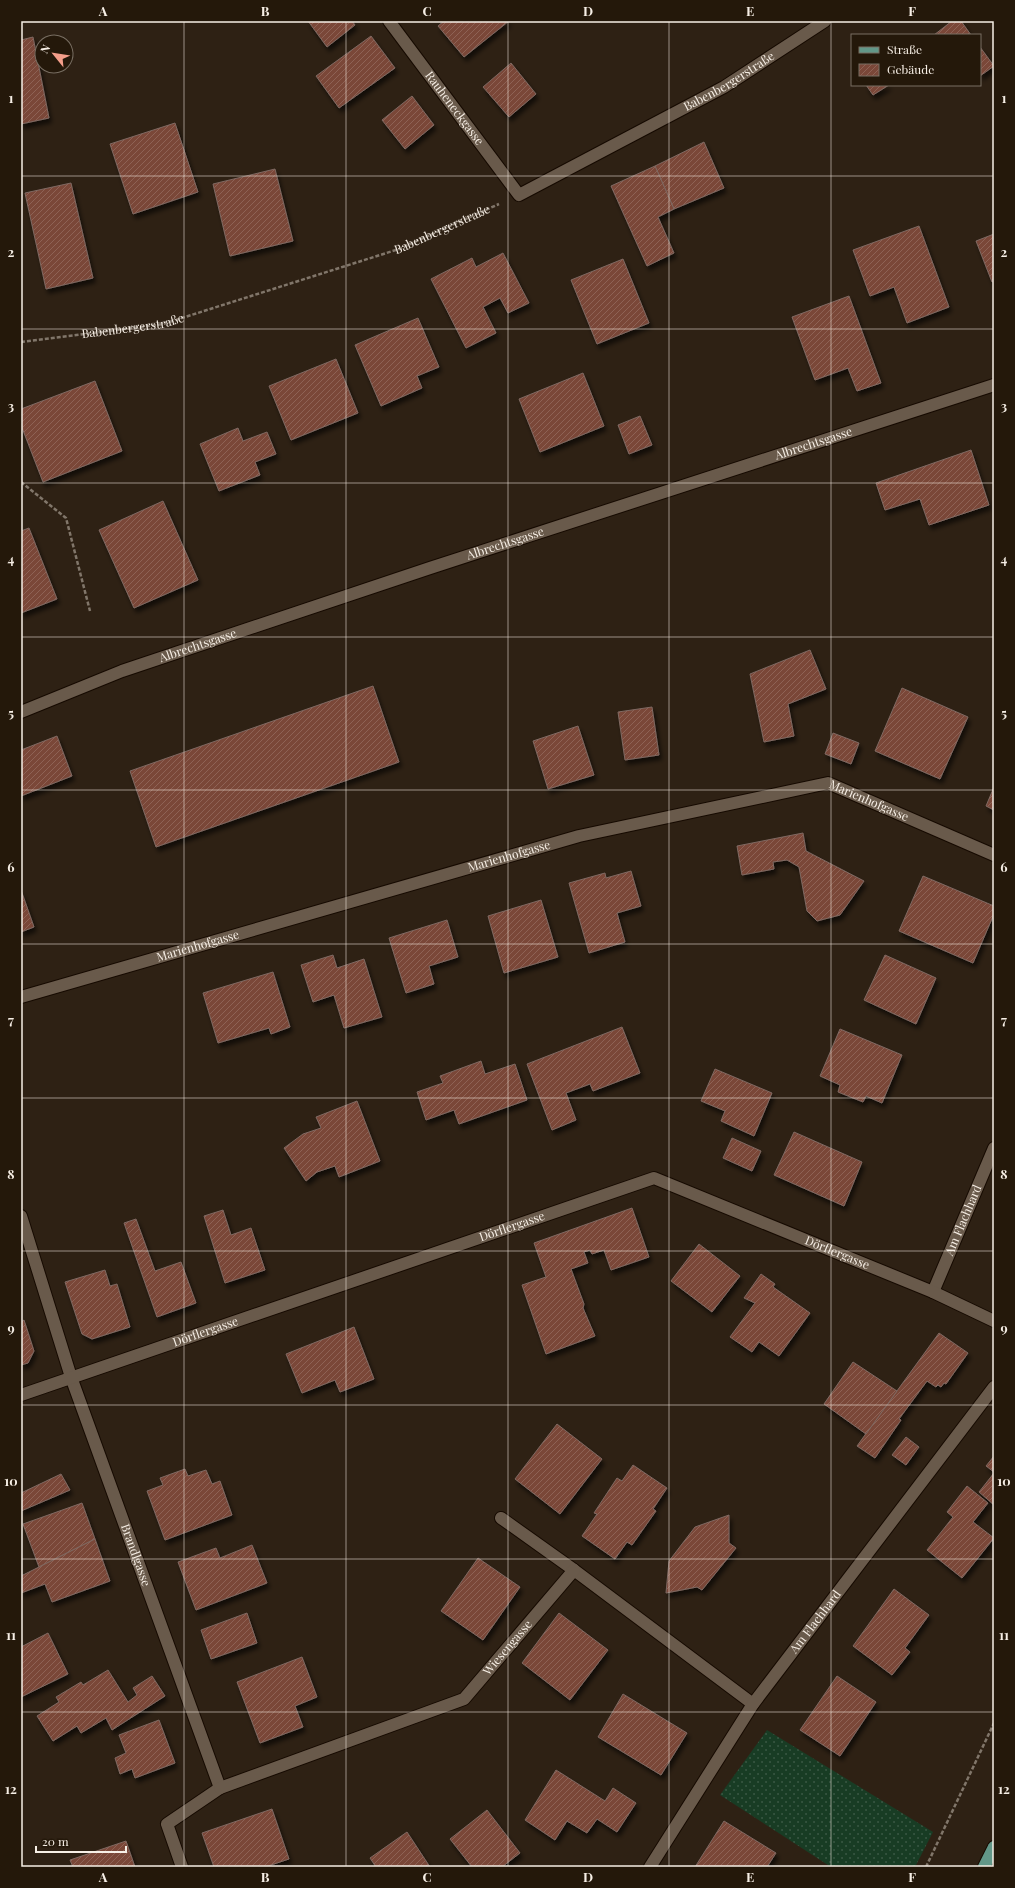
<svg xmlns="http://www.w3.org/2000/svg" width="1015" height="1888" viewBox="0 0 1015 1888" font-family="'Playfair Display',serif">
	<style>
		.grass { fill: url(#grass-dots) }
		.building { fill: url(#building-hatch); stroke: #7f6962; filter: url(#shadow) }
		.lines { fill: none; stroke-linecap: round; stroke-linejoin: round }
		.minor-casing { stroke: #160a01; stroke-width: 14 }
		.major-casing { stroke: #160a01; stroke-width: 14 }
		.path { stroke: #81766a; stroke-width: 2.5; stroke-dasharray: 4 2; stroke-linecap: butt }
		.minor { stroke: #695a4b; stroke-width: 12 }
		.major { stroke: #629788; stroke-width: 12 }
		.grid { fill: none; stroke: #f7efe6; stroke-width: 1; stroke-opacity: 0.55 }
		.labels { text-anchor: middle; stroke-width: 3.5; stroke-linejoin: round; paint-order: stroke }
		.street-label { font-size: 12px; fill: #f7efe6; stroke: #24180a }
		.neatline { fill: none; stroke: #f7efe6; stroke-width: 1.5 }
		.grid-label { font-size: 13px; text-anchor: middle; font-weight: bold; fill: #f7efe6 }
	</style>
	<defs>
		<pattern id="grass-dots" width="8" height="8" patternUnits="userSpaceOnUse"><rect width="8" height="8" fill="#183c24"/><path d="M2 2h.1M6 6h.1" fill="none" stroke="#3a5844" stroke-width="1.8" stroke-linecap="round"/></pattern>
		<pattern id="building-hatch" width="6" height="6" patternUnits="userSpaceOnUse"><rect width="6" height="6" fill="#7a4738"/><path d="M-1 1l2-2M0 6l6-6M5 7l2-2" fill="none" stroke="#8e6255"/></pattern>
		<filter id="shadow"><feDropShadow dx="2.5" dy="4.5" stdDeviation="2" flood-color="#0009"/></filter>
	</defs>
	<rect width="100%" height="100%" fill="#2e2114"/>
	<path class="grass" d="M767,1730L933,1832L915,1867H831L720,1795Z"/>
	<g class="building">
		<path d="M308,21H352L355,25L327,47Z"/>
		<path d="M444,21H509L464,57L438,26Z"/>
		<path d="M952,21H961L971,35H934Z"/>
		<path d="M371,36L395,68L339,108L316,76Z"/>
		<path d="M33,37L49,118L21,124V40Z"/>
		<path d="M980,47L994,66L980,76Z"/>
		<path d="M511,63L536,94L509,117L483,87Z"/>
		<path d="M866,85H889L873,95Z"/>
		<path d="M412,96L434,125L405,149L382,120Z"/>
		<path d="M175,123L198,192L133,214L110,144Z"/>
		<path d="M704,142L724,188L674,209L655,166Z"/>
		<path d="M655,166L674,209L658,217L674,253L647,266L611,186Z"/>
		<path d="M275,169L293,241L230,256L213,184Z"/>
		<path d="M71,183L93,278L46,289L25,193Z"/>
		<path d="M919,226L949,307L907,323L894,287L870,296L853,250Z"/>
		<path d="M994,234V281L992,282L976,241Z"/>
		<path d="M503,253L529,303L508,313L500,298L483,307L496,333L466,348L431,279L472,258L476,267Z"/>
		<path d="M623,259L649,323L597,344L571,280Z"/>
		<path d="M849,296L881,383L857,391L848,368L815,380L792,317Z"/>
		<path d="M418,318L439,367L417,376L422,388L381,406L355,345Z"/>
		<path d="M336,359L358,413L291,440L269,386Z"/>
		<path d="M583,373L604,426L540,452L519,399Z"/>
		<path d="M95,381L122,451L43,482L21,425V409Z"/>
		<path d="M640,416L652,445L629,454L618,425Z"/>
		<path d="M238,428L243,441L267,432L276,454L255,462L260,475L219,491L200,444Z"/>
		<path d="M971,450L989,505L929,525L920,499L885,510L876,483Z"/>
		<path d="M163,501L198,580L134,608L99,530Z"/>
		<path d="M29,528L57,599L21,613V531Z"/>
		<path d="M810,650L826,689L788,704L794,736L764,742L750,674Z"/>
		<path d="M373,686L399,762L156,847L130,771Z"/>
		<path d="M902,688L968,717L940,779L875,751Z"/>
		<path d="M652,707L659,755L625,760L618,712Z"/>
		<path d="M578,726L594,775L548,789L533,741Z"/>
		<path d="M833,733L859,743L851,764L825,754Z"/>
		<path d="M57,736L72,776L21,796V750Z"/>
		<path d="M994,787V810L986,806Z"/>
		<path d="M803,833L806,851L864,881L840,915L817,921L807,911L799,867L787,860L773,862L774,869L742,875L737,846Z"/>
		<path d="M631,871L641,906L617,913L625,942L589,953L569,883L605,873L606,878Z"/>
		<path d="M923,876L994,906V914L973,963L899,931Z"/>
		<path d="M21,890L34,927L21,932Z"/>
		<path d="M541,900L558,957L504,973L488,916Z"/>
		<path d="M447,920L458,957L429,966L434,984L406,993L389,938Z"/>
		<path d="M333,955L337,968L364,959L382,1017L344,1028L334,995L313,1002L301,965Z"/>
		<path d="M885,955L936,978L916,1024L864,1000Z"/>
		<path d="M273,972L290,1027L271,1034L269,1028L218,1043L203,993Z"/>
		<path d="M622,1027L640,1073L593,1091L590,1084L566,1093L576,1120L552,1130L527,1064Z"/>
		<path d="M840,1029L902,1055L882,1103L866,1096L863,1102L838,1092L840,1085L820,1076Z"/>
		<path d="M481,1061L485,1074L515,1064L527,1100L459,1124L454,1110L426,1120L417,1092L443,1083L440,1076Z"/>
		<path d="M715,1069L772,1093L754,1136L721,1121L725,1111L701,1101Z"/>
		<path d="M357,1101L380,1161L339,1177L335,1166L317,1172L306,1181L284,1148L303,1134L321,1128L316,1117Z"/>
		<path d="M794,1132L862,1162L844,1206L774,1175Z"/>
		<path d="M732,1138L761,1151L752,1171L723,1158Z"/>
		<path d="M632,1208L649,1257L611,1270L604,1250L592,1254L590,1250L584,1252L588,1263L571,1269L584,1304L583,1308L595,1336L546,1354L522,1285L546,1277L534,1243Z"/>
		<path d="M223,1210L231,1235L251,1228L265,1270L225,1283L204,1216Z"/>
		<path d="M136,1219L155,1271L181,1262L196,1303L157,1317L124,1223Z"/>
		<path d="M699,1244L740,1276L712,1312L671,1281Z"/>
		<path d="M105,1270L110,1286L117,1284L130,1327L92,1339L82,1334L65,1282Z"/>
		<path d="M761,1274L775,1284L773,1287L810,1313L779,1356L759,1342L752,1352L730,1337L755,1303L744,1298Z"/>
		<path d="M24,1320L34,1351L28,1363L21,1365V1322Z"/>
		<path d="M354,1327L374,1379L340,1392L335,1380L302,1393L286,1354Z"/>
		<path d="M939,1333L968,1353L946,1384L944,1383L941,1387L938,1385L936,1387L927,1381L899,1419L901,1420L875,1458L857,1446Z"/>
		<path d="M853,1362L897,1391L866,1434L824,1404Z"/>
		<path d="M557,1424L602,1459L560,1514L515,1479Z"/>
		<path d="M906,1437L919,1447L906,1465L892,1455Z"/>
		<path d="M994,1456V1472L986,1466Z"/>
		<path d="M633,1465L667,1488L653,1509L656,1511L632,1545L627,1542L615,1559L582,1536L597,1514L594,1513L617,1478L622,1481Z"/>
		<path d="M185,1469L188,1476L206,1470L212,1484L220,1481L232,1515L165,1540L147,1491L163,1485L160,1478Z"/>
		<path d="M994,1473V1505L979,1492Z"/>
		<path d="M61,1474L70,1490L21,1511V1493Z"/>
		<path d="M967,1486L988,1503L973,1522L994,1538L962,1578L927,1550L953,1517L947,1512Z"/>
		<path d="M82,1503L95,1539L39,1567L23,1524Z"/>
		<path d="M729,1515V1543L736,1548L702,1590L697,1587L666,1593L669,1561L695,1527Z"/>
		<path d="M95,1539L110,1581L52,1602L45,1584L21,1593V1576Z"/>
		<path d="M252,1545L267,1583L196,1610L178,1562L216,1548L220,1558Z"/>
		<path d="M478,1558L520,1587L483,1640L441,1611Z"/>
		<path d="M894,1589L929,1615L905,1648L910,1652L892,1675L853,1646Z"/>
		<path d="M247,1613L257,1643L211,1659L201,1630Z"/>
		<path d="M559,1613L608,1650L570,1700L522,1663Z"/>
		<path d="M48,1633L68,1674L21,1697V1647Z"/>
		<path d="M302,1657L317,1697L295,1706L303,1727L260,1743L237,1682Z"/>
		<path d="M108,1670L128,1702L137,1695L133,1688L152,1676L165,1696L112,1730L106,1718L81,1733L77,1726L53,1741L37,1716L59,1702L56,1697L81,1682L83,1685Z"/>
		<path d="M837,1676L876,1702L840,1756L800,1730Z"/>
		<path d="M623,1694L687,1733L661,1775L598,1737Z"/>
		<path d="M159,1720L175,1763L135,1778L132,1769L120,1774L115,1758L126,1753L119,1735Z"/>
		<path d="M556,1770L605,1801L613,1788L636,1803L617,1832L597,1819L587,1833L567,1821L555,1840L525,1820Z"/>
		<path d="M272,1809L289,1859L265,1867H214L202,1833Z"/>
		<path d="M487,1810L520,1853L502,1867H472L450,1839Z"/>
		<path d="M724,1821L776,1853L767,1867H695Z"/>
		<path d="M407,1832L430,1867H376L370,1858Z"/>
		<path d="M126,1841L135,1867H73L70,1860Z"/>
	</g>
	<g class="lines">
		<g class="minor-casing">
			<g id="minor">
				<path id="s2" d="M389,21L519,195L724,87L825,21"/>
				<path id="s3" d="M21,712L122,671L430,568L994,385"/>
				<path id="s4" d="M21,997L579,836L828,783L994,855"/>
				<path id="s5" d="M21,1216L71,1377L220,1788L167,1824L182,1867"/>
				<path id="s6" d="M933,1292L994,1148"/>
				<path id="s7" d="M21,1395L654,1178L933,1292L994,1321"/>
				<path d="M501,1518L574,1570L753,1704"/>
				<path id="s8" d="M220,1788L464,1699L574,1570"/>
				<path id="s9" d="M650,1867L753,1704L994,1387"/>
			</g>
		</g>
		<g class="major-casing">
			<path id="major" d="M984,1867L994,1847"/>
		</g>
		<g class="path">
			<path id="s1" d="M21,342L163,324L399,249L499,204"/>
			<path d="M21,482L66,518L90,611"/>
			<path d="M926,1867L994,1723"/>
		</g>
		<use href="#minor" class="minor"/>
		<use href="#major" class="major"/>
	</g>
	<path class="grid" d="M184,21V1867M346,21V1867M508,21V1867M669,21V1867M831,21V1867M21,176H994M21,329H994M21,483H994M21,637H994M21,790H994M21,944H994M21,1098H994M21,1251H994M21,1405H994M21,1559H994M21,1712H994"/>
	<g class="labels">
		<g class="street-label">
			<text dy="4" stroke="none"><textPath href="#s2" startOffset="456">Babenbergerstraße</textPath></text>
			<text dy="4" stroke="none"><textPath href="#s2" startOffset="109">Rauheneckgasse</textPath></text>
			<text dy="4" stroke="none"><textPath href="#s1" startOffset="438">Babenbergerstraße</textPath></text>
			<text dy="4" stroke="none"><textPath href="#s1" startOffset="113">Babenbergerstraße</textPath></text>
			<text dy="4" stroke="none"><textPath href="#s3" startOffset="837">Albrechtsgasse</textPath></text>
			<text dy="4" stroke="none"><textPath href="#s3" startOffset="513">Albrechtsgasse</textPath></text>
			<text dy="4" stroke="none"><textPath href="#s3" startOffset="189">Albrechtsgasse</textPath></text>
			<text dy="4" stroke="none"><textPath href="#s4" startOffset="880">Marienhofgasse</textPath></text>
			<text dy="4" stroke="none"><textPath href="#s4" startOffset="508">Marienhofgasse</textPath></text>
			<text dy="4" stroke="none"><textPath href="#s4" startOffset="184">Marienhofgasse</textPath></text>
			<text dy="4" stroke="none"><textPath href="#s6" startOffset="78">Am Flachhard</textPath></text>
			<text dy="4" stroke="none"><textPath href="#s7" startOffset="519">Dörflergasse</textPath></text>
			<text dy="4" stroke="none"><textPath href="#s7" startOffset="867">Dörflergasse</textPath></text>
			<text dy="4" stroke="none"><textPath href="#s7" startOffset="195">Dörflergasse</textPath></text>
			<text dy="4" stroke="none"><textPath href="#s5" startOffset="358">Brandlgasse</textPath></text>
			<text dy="4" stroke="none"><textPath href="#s9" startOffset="296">Am Flachhard</textPath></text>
			<text dy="4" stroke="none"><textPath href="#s8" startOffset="327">Wiesengasse</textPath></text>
		</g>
	</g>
	<rect width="1015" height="1888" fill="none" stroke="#24180a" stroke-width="44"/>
	<rect x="851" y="34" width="130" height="52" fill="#24180a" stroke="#786e62"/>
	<rect x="859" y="47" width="20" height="6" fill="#629788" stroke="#786e62"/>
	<text x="887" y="54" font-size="12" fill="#f7efe6">Straße</text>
	<rect x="859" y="64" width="20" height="12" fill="url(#building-hatch)" stroke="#786e62"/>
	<text x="887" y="74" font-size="12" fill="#f7efe6">Gebäude</text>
	<g transform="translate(54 54) rotate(300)"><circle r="19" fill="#24180a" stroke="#786e62"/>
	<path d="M0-3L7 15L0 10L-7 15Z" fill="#f49e8a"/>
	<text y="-6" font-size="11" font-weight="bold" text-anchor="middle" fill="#f7efe6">N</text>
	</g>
	<path d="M36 1846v6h90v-6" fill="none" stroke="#f7efe6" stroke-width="2"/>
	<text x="42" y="1846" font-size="12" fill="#f7efe6" stroke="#24180a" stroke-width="3" paint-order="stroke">20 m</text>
	<rect x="22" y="22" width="971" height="1844" class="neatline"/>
	<g class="grid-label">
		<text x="103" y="16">A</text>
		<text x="265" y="16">B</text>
		<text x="427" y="16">C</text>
		<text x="588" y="16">D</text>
		<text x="750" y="16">E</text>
		<text x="912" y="16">F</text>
		<text x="11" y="103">1</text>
		<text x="1004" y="103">1</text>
		<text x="11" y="257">2</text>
		<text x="1004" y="257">2</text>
		<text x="11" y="411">3</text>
		<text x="1004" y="411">3</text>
		<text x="11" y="564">4</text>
		<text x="1004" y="564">4</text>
		<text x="11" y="718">5</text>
		<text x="1004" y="718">5</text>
		<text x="11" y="872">6</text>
		<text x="1004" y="872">6</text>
		<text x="11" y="1025">7</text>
		<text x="1004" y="1025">7</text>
		<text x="11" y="1179">8</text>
		<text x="1004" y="1179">8</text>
		<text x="11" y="1333">9</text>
		<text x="1004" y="1333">9</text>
		<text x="11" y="1486">10</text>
		<text x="1004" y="1486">10</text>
		<text x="11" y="1640">11</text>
		<text x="1004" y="1640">11</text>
		<text x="11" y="1794">12</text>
		<text x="1004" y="1794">12</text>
		<text x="103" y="1882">A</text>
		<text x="265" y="1882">B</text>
		<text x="427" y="1882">C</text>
		<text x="588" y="1882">D</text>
		<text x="750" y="1882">E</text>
		<text x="912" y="1882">F</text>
	</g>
</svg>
